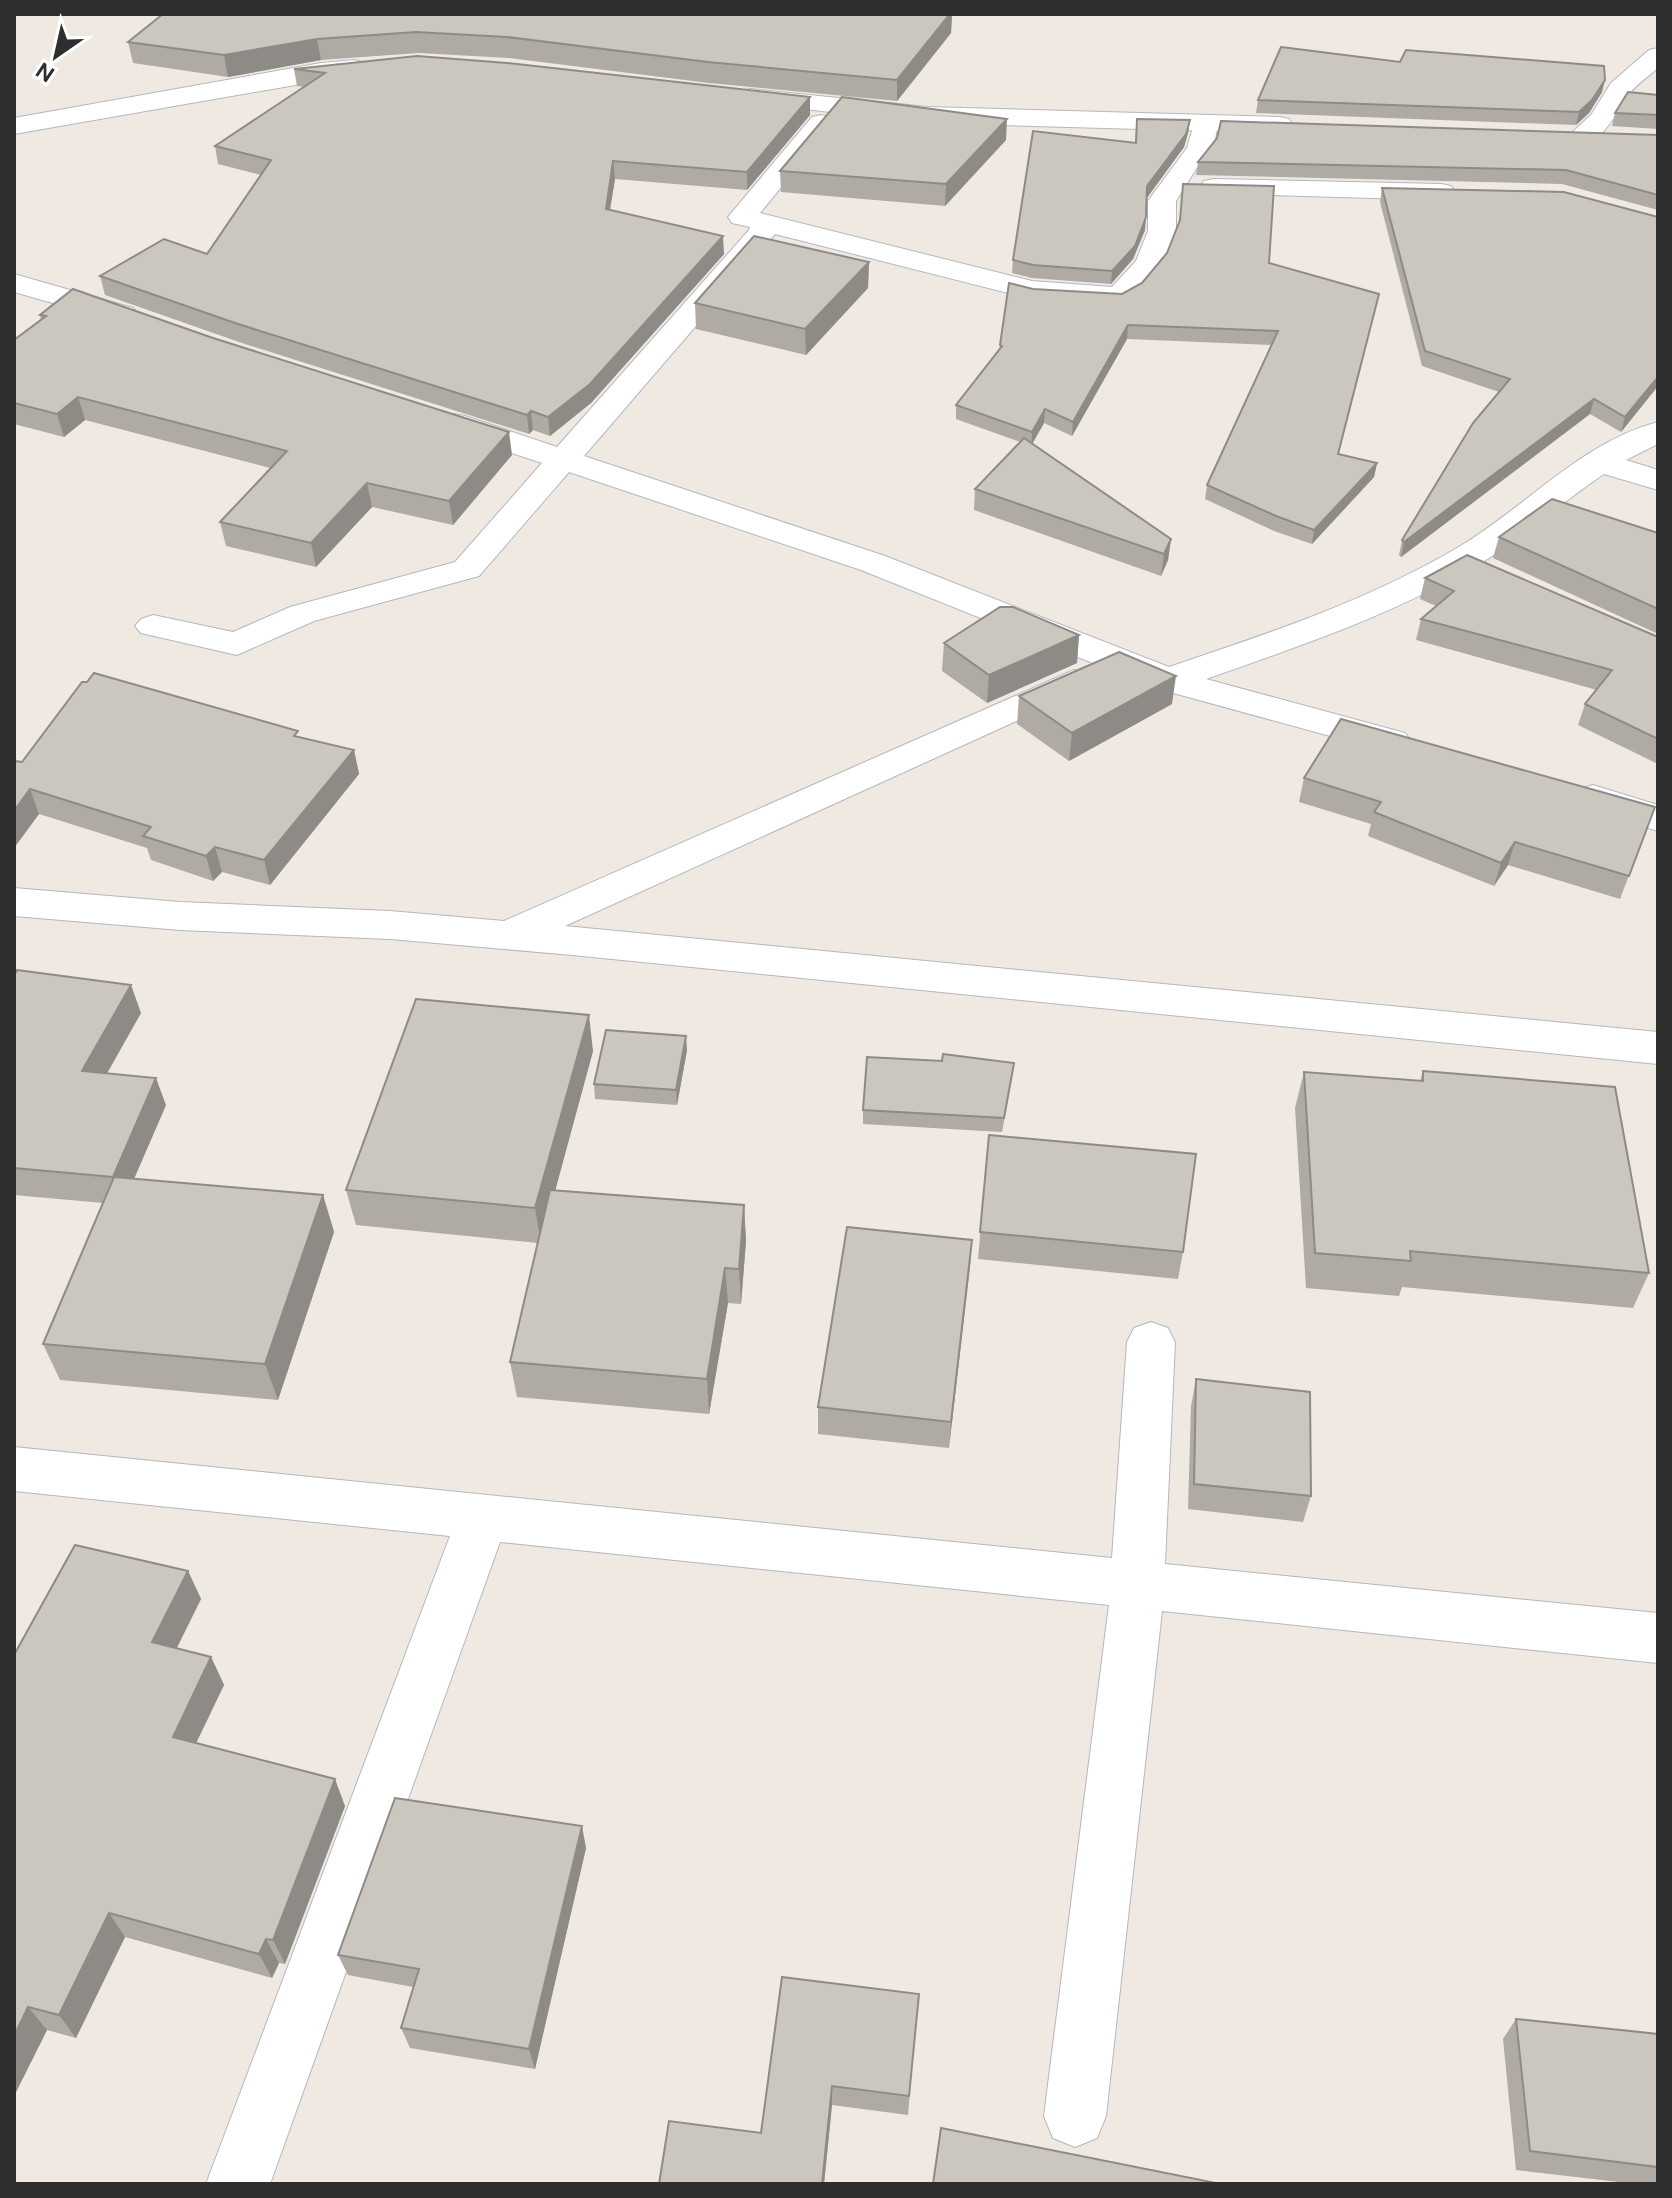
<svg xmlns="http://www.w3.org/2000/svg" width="1672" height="2198" viewBox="0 0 1672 2198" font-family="'DM Sans',sans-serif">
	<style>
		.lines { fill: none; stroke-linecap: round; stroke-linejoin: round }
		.street-casing { stroke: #b4b7c1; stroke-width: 2 }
		.secondary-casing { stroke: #b4b7c1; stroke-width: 2 }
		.street { fill: #fff; fill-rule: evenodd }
		.secondary { fill: #fff; fill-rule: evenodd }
		.wall { fill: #afaba4 }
		.shaded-wall { fill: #8e8b86 }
		.building { fill: #cbc7bf; stroke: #8e8b86; stroke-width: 2 }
	</style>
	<rect width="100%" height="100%" fill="#efe9e1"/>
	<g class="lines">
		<g class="street-casing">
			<g id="street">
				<path d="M1658,48V68C1649,76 1637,84 1629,94C1614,114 1601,151 1570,144L1566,138L1591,115L1611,83L1649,50Z"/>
				<path d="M821,115L830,117L834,123L760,213L1032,281L1112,287L1136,261L1148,231V201L1187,148L1196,117H1214L1218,123L1213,150L1196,169L1176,201V231L1163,264L1129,302L1119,305L1032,299L775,234L584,456L885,556L1169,667C1267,634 1367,601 1457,548C1524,509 1581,442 1658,422V444L1626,460L1658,470V490L1604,474C1562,502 1524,537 1481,563C1395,614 1300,646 1206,679L1405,733L1411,741L1405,749L1392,753L1155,688L861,570L569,472L479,576L314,621L237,655L141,633L135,626L141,619L153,615L233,632L290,607L455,562L542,463L443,430L438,423L443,416L454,414L465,416L557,447L749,230L750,227L732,223L728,217L812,117Z"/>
				<path d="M1214,179L1441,184L1451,186L1455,192L1451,198L1441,200L1204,193L1200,187L1204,181Z"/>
				<path d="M14,274L133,308L138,314L133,320L123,323L14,292Z"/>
				<path d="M1074,670L1087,673L1092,681L1087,689L565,926L1658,1032V1064L572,955L390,939L180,930L14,916V888L180,902L390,911L504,921Z"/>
				<path d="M1593,785L1658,805V831L1579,807L1574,798L1579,789Z"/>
				<path d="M1151,1322L1168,1328L1175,1342L1165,1564L1658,1613V1663L1162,1611L1106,2116L1097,2138L1075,2147L1053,2138L1044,2116L1109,1605L500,1542L270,2184H206L450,1536L14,1491V1447L1112,1558L1127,1342L1134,1328Z"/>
			</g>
		</g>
		<g class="secondary-casing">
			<g id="secondary">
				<path d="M355,60L364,63L368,68L364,73L14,134V118L321,63Z"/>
				<path d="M750,89L928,107L1280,117L1289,119L1293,125L1289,131L1280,133L928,123L741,102L737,97L741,92Z"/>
			</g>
		</g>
		<use href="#street" class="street"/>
		<use href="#secondary" class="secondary"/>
	</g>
	<g class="wall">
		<path d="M163,14H952L951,33L897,101L709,83L509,58L419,53L321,60L228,77L133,63L128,42Z"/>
		<path d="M294,69L810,97V115L747,190L615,179L610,210L724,254L591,403L550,436L533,430L529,434L239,342L105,295L100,276L207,254L261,175L218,164L215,146L304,87L297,86Z"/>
		<path d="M1602,92L1589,113L1576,125L1256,113L1258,100Z"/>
		<path d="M1658,95V129L1612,126L1615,113Z"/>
		<path d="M1137,119L1190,120L1188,133L1184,147L1147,198L1145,230L1133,259L1111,284L1032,278L1012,273L1013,260L1135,143Z"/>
		<path d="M1658,135V210L1562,184L1196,175L1198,162Z"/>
		<path d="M1006,140L945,206L781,192L780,171Z"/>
		<path d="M1382,188L1658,217V386L1621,432L1590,414L1401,557L1399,555L1402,540L1499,392L1422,366L1380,202Z"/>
		<path d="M869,262L868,288L806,355L696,329L695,303Z"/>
		<path d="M1269,263L1376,307L1338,455L1377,463L1374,477L1312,544L1274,531L1205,499L1207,485L1272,345L1127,339L1072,436L1044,423L1032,444L1171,539L1168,560L1161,576L974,510L975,489L1020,442L956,419V405L999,349L1000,345L1033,289L1122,294Z"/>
		<path d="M40,315L512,455L453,525L372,507L316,567L226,546L220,522L270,468L85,420L64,437L14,424V340L41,320Z"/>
		<path d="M1658,533V634L1493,558L1499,537Z"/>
		<path d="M1425,578L1658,637V764L1578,725L1585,704L1597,690L1416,640L1421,619L1436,606L1420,599Z"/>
		<path d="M1079,635L1077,663L987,703L942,671L944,643Z"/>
		<path d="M1019,696L1172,704L1069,761L1017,724Z"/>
		<path d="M300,737L354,750L359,774L270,885L222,872L213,881L151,860L147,848L39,814L14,848V761L22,762Z"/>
		<path d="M1304,778L1655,807L1620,899L1508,865L1494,886L1368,836L1371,824L1299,802Z"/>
		<path d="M14,976L141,1013L107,1074L166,1105L134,1179L323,1195L334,1232L278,1400L60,1380L43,1344L103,1203L14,1195Z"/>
		<path d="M687,1050L677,1105L595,1099L594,1084Z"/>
		<path d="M593,1051L555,1190L744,1205L746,1241L741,1304L728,1303L709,1414L517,1397L510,1362L538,1243L356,1225L346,1190Z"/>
		<path d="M942,1061L1014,1063L1012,1077L1002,1132L863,1124V1110Z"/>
		<path d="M1423,1071L1649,1273L1633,1308L1402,1287L1399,1296L1306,1288L1295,1108L1304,1072L1420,1081Z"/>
		<path d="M989,1135L1183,1252L1178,1279L978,1259Z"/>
		<path d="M972,1240L949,1448L818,1434V1407Z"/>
		<path d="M1196,1379L1311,1496L1303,1522L1188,1509L1191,1406Z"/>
		<path d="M188,1571L201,1599L176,1648L211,1657L224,1685L196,1743L345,1806L285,1964L279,1963L272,1978L125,1937L76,2038L47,2030L14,2096V1655Z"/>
		<path d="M586,1848L535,2069L410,2048L401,2028L413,1987L348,1975L338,1955Z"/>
		<path d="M919,1994L908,2115L832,2105L824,2184L761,2133Z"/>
		<path d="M1516,2019L1658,2034V2184H1636L1516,2170L1503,2039Z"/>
	</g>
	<g class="shaded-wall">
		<path d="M950,14H952L951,33L897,101V80Z"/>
		<path d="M317,39L321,60L228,77L224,55Z"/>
		<path d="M1605,80L1602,92L1589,113L1576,125L1579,112Z"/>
		<path d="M810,97V115L747,190V172Z"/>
		<path d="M1007,119L1006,140L945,206L946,184Z"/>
		<path d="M1190,120L1188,133L1184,147L1146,199L1147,186Z"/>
		<path d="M613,161L615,179L607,227L606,209Z"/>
		<path d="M1146,217L1145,230L1133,259L1111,284L1112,271Z"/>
		<path d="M723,236L724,254L591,403L550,436L548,417Z"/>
		<path d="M869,262L868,288L806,355L805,329Z"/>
		<path d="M1379,294L1376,307L1335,468L1338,454Z"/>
		<path d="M1128,325L1127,339L1072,436L1073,422Z"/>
		<path d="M1658,377V386L1621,432L1625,417Z"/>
		<path d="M78,397L85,420L64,437L57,414Z"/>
		<path d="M1594,399L1590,414L1401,557L1404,542Z"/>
		<path d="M1045,409L1044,423L1031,446L1032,432Z"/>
		<path d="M531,411L533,430L529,434L527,415Z"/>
		<path d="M509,432L512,455L453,525L449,501Z"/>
		<path d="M1377,463L1374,477L1312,544L1314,530Z"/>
		<path d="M367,483L372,507L316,567L311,543Z"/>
		<path d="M1171,539L1168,560L1161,576L1164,554Z"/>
		<path d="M1079,635L1077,663L987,703L989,675Z"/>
		<path d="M1176,676L1172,704L1069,761L1072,733Z"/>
		<path d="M354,750L359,774L270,885L264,860Z"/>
		<path d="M30,789L39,814L14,848V811Z"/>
		<path d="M1515,842L1508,865L1494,886L1501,863Z"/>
		<path d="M215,847L222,872L213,881L206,856Z"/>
		<path d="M131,985L141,1013L92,1099L82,1071Z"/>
		<path d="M589,1015L593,1051L541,1243L535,1208Z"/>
		<path d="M686,1036L687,1050L677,1105L676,1090Z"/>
		<path d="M156,1078L166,1105L123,1204L113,1177Z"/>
		<path d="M323,1195L334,1232L278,1400L265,1364Z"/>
		<path d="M744,1205L746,1241L741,1304L739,1269Z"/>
		<path d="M972,1240L970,1267L949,1448L951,1422Z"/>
		<path d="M725,1268L728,1303L709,1414L707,1379Z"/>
		<path d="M188,1571L201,1599L166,1670L152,1642Z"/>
		<path d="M211,1657L224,1685L186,1764L173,1737Z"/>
		<path d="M335,1779L345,1806L285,1964L273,1940Z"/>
		<path d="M582,1826L586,1848L535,2069L529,2049Z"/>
		<path d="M109,1913L125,1937L76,2038L59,2015Z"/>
		<path d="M266,1939L279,1963L272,1978L259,1954Z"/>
		<path d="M28,2007L47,2030L14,2096V2036Z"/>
		<path d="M832,2086V2105L824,2184H822Z"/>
	</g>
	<g class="building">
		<path d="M163,14H950L897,80L708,62L507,37L416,32L317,39L224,55L128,42Z"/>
		<path d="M1281,47L1400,62L1406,50L1604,66L1605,80L1592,100L1579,112L1258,100Z"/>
		<path d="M417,56L507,63L810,97L747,172L613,161L606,209L723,236L590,384L548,417L531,411L527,415L235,323L100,276L164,239L207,254L271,160L215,146L325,73L294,69Z"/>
		<path d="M1628,92L1658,95V115L1615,113Z"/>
		<path d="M842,97L1007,119L946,184L780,171Z"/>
		<path d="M1137,119L1190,120L1186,134L1147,186L1146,217L1135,246L1112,271L1033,265L1013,260L1033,131L1136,143Z"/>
		<path d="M1221,121L1658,135V195L1566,170L1198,162L1217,138Z"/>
		<path d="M1183,184L1274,186L1269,263L1379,294L1338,454L1377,463L1314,530L1276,516L1207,485L1278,331L1128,325L1073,422L1045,409L1032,432L956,405L1002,346L1000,345L1009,283L1033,289L1122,294L1142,283L1167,253L1180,220Z"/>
		<path d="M1382,188L1564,192L1658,217V377L1625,417L1594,399L1404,542L1402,540L1473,423L1510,379L1425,351Z"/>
		<path d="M754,236L869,262L805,329L695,303Z"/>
		<path d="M73,289L210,337L509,432L449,501L367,483L311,543L220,522L287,451L78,397L57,414L14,403V340L46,316L40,315Z"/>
		<path d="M1024,438L1171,539L1164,554L975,489Z"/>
		<path d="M1552,499L1658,533V609L1499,537Z"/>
		<path d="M1467,555L1658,637V739L1585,704L1612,670L1421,619L1454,591L1425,578Z"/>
		<path d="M1000,607H1013L1079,635L989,675L944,643Z"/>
		<path d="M1119,652L1176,676L1072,733L1019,696Z"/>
		<path d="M94,673L298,731L294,736L354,750L264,860L215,847L206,856L143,836L151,827L30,789L14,811V761L22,762L82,682H87Z"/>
		<path d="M1341,719L1655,807L1629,876L1515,842L1501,863L1374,812L1381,802L1304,778Z"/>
		<path d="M17,970L131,985L82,1071L156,1078L113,1177L14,1168V976Z"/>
		<path d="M416,999L589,1015L535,1208L346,1190Z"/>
		<path d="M606,1030L686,1036L676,1090L594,1084Z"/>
		<path d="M943,1054L1014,1063L1004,1118L863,1110L867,1057L942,1061Z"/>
		<path d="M1423,1071L1615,1087L1649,1273L1410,1251L1411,1261L1315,1253L1304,1072L1423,1081Z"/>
		<path d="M989,1135L1196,1154L1183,1252L980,1232Z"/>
		<path d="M114,1177L323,1195L265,1364L43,1344Z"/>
		<path d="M550,1190L744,1205L739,1269L725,1268L707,1379L510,1362Z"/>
		<path d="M847,1227L972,1240L951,1422L818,1407Z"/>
		<path d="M1196,1379L1310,1392L1311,1496L1194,1484Z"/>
		<path d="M75,1545L188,1571L152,1642L211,1657L173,1737L335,1779L273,1940L266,1939L259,1954L109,1913L59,2015L28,2007L14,2036V1655Z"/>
		<path d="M395,1798L582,1826L529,2049L401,2028L419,1969L338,1955Z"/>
		<path d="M782,1977L919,1994L909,2096L832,2086L822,2184H659L669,2121L761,2133Z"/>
		<path d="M1516,2019L1658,2034V2167L1530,2151Z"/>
		<path d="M941,2128L1216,2183V2184H933Z"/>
	</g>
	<rect width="1672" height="2198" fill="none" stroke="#2e2e2e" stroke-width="32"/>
	<g transform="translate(56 56) rotate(214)" stroke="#ffffff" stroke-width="6" paint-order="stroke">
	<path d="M0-6L14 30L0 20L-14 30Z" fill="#2e2e2e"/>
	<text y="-12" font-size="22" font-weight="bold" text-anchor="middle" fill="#2e2e2e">N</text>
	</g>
</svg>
